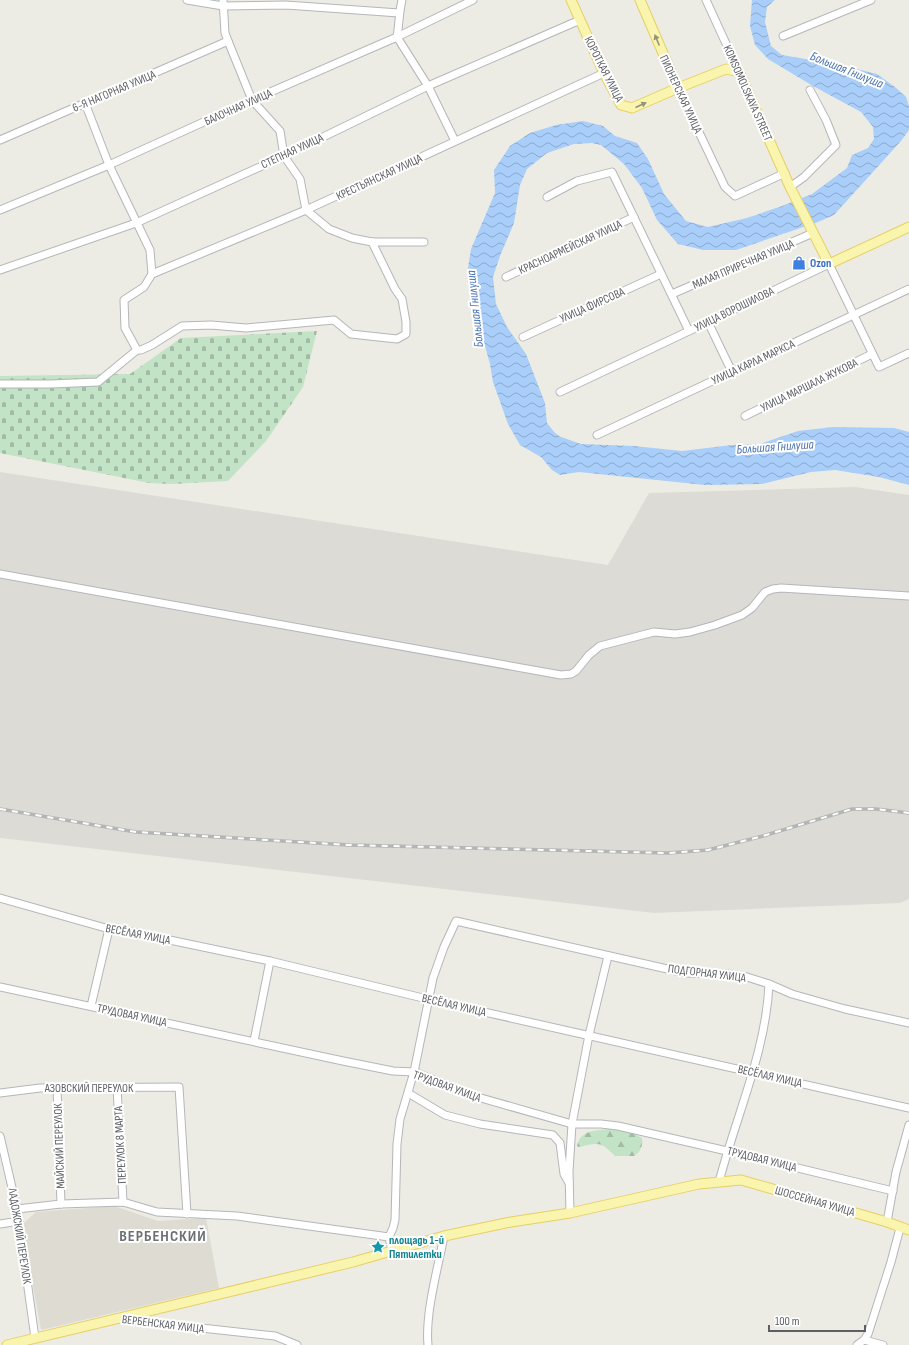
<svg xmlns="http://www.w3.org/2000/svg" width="909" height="1345" viewBox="0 0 909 1345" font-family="'Sofia Sans Condensed',sans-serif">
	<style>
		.industrial { fill: #dcdbd6 }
		.education { fill: #dddbd2 }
		.forest { fill: url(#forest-firs) }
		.cemetery { fill: url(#cemetery-stones) }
		.water { fill: url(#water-waves) }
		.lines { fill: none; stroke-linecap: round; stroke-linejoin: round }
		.minor-casing { stroke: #b4b6ba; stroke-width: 9 }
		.major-casing { stroke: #e7cf64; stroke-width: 11 }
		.minor { stroke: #fff; stroke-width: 7 }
		.major { stroke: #f9f4ae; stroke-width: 9 }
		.rail-casing { stroke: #b4b5b5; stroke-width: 3.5 }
		.rail { stroke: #fff; stroke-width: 2; stroke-dasharray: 6; stroke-linecap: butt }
		.oneway { fill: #93937e }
		.labels { text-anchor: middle; stroke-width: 4; stroke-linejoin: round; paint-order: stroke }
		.street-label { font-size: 12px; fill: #5c5f64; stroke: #fff }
		.shop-label { font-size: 12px; font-weight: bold; fill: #366cbe; stroke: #fff; text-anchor: start }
		.culture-label { font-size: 12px; font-weight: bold; fill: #0d838f; stroke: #fff; text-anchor: start }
		.water-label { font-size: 13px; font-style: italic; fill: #4a73b2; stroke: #fff }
		.district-label { font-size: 16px; font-weight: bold; letter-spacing: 1px; fill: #6d7175; stroke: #fff }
	</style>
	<defs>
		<pattern id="forest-firs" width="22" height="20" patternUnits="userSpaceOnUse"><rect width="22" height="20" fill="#c2e3c5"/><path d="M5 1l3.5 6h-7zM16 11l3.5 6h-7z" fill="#a1bba4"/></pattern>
		<pattern id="cemetery-stones" width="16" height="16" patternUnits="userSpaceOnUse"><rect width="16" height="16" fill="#c2e3c5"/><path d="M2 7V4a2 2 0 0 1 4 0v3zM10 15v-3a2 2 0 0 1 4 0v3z" fill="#a1bba4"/></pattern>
		<pattern id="water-waves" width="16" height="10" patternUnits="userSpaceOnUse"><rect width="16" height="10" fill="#a9cef9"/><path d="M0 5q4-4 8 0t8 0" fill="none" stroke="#8daacd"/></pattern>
	</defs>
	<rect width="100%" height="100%" fill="#edece4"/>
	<path class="industrial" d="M0,472L608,565L649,493L855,487L909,495V899L900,903L654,913L0,838Z"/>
	<path class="education" d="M114,1206L158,1221L206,1218L219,1288L41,1330L22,1225L36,1212Z"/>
	<path class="forest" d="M610,1129C621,1130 632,1132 642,1138C643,1145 641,1152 634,1156H615C600,1141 599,1143 579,1147L577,1146C581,1129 595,1131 610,1129Z"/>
	<path class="cemetery" d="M317,331L303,387L266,441L228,481L172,484L149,483L0,453V376L130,374L181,338Z"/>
	<path class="water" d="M752,0H775L767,7L765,22L771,46L782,55L841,65L877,74L895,87L906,97L909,106V130L901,141L834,215L818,222L736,250H703L678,244L657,220L642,188L624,164L601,145L592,143L574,144L547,153L527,169L520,185L514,223L500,256L493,277L496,304L507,327L526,354L545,403L547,423L555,433L561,437L581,444L634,446L682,451L732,445L760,444L798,431L833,427L894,428L909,432V485L879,477L835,470L811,472L762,484L705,485L579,472L560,475L552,470L541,457L520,445L508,424L493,382L490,364L480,328L470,301L467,274L471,249L495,193L494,170L510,146L530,133L556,125L583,121L603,126L615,136L637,143L648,159L664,194L686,221L708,227L747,218L782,206L812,194L847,168L852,155L868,148L874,139L873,127L861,112L813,86L768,59L755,45L750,26Z"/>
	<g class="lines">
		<g class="minor-casing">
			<g id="minor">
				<path d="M187,0L223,6L286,5L399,13"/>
				<path d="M223,0L225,33L228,41L252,100L280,131L284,156L300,179L306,210L329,229L352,238L372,242H424"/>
				<path d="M402,0C399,13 399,25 397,37L428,86L455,141"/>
				<path d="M706,0L739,72"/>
				<path d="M783,36L871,0"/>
				<path d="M678,88L725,187L735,196L785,173"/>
				<path d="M85,103L109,165L150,250L152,274L144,287L124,300L125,328L137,350"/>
				<path d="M0,140L228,41"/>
				<path d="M790,187L804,177L836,145L826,120L810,90"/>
				<path d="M547,197L577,181L612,172L689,331"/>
				<path d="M0,210L109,165L252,100L397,37L473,0"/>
				<path d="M0,270L136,223L284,156L428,86L580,20"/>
				<path d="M152,274L306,210L604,73"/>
				<path d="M506,277L634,217"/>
				<path d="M672,294L813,233"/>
				<path d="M708,322L732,372"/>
				<path d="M523,337L661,274"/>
				<path d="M137,350H141L152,345L182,326L211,325L246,328L334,320L351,334L397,339L406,334V322L402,299L395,289L372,242"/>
				<path d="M0,384H51L98,382L137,350"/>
				<path d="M560,392L708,322L829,264L879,367L909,353"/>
				<path d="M745,416L872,354"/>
				<path d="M597,435L909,289"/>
				<path d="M0,574L561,675L571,674L576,671L589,655L600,646L654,632L675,634L690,632L715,625L742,615L752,608L765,592L773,589L781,588L909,596"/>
				<path d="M0,898L109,929L122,930L270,961L427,999L909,1108"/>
				<path d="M0,987L343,1061L393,1071L414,1072L474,1096L572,1124H601L618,1126L727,1151L893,1191"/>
				<path d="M91,1006L109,929"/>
				<path d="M254,1041L270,961"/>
				<path d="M57,1087L61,1204"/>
				<path d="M117,1087L123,1202"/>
				<path d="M0,1093L40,1088L179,1087L187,1214"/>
				<path d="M408,1093L445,1115L480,1124L553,1135L560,1143L564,1174L569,1183"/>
				<path d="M0,1136L17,1209L35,1338"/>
				<path d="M719,1182C736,1116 766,1052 769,984"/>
				<path d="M17,1209L61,1204L123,1202L157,1212L237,1216L389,1237"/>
				<path d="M570,1213L569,1171L572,1124L589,1035L608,956"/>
				<path d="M887,1222L896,1172L909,1125"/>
				<path d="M0,1224L19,1221"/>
				<path d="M392,1251L389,1237L393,1228L395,1220L397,1144L400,1119L414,1072L433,978L444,947L456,921L685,973L728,974L747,977L769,984L792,994L845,1009L909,1023"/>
				<path d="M120,1319L275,1336L297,1345"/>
				<path d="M864,1340L883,1345"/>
				<path d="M428,1345C425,1313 438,1268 444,1236"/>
				<path d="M857,1345L864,1340L868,1334L891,1262L900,1228"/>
			</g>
		</g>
		<g class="major-casing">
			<g id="major">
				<path d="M571,0L604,73L621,105L632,108L678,88L726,69L739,72L790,187L829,264L909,227"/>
				<path d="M640,0L678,88"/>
				<path d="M7,1345L353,1262L444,1236L511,1222L570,1213L699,1184L741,1180L887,1222L909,1230"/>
			</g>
		</g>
		<use href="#minor" class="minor"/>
		<use href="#major" class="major"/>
		<g class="rail-casing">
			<path id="rail" d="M0,809L136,832L349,845L668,853L708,850L763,836L852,809H876L909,813"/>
		</g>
		<use href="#rail" class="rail"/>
	</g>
	<defs><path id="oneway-solid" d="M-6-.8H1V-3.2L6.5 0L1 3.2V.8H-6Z"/></defs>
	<g class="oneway">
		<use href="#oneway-solid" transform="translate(657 40) rotate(-113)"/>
		<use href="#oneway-solid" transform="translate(641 105) rotate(-24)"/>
	</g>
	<defs>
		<g id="shop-bare" transform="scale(1.08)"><path d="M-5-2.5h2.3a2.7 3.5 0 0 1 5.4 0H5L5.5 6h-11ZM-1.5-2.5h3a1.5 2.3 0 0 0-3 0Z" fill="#3f7fe0" stroke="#fff" stroke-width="2.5" paint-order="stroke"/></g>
		<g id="sight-bare" transform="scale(1.08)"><path d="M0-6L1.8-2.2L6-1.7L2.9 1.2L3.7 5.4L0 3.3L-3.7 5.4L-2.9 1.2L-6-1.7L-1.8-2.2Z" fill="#0f9aa8" stroke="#fff" stroke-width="2.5" paint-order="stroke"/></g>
	</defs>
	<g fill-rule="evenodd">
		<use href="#shop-bare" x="799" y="263"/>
		<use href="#sight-bare" x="378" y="1247"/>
	</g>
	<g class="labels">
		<g class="street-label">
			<text transform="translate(604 69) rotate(63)" y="4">КОРОТКАЯ УЛИЦА</text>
			<text transform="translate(114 91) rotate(-23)" y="4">6-Я НАГОРНАЯ УЛИЦА</text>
			<text transform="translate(748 93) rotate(66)" y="4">KOMSOMOLSKAYA STREET</text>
			<text transform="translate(681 94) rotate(65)" y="4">ПИОНЕРСКАЯ УЛИЦА</text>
			<text transform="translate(238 107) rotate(-24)" y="4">БАЛОЧНАЯ УЛИЦА</text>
			<text transform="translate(292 151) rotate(-25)" y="4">СТЕПНАЯ УЛИЦА</text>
			<text transform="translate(379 177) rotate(-25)" y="4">КРЕСТЬЯНСКАЯ УЛИЦА</text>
			<text transform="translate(570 247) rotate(-25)" y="4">КРАСНОАРМЕЙСКАЯ УЛИЦА</text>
			<text transform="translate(743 264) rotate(-23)" y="4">МАЛАЯ ПРИРЕЧНАЯ УЛИЦА</text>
			<text transform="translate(592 305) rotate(-24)" y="4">УЛИЦА ФИРСОВА</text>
			<text transform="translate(734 309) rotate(-26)" y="4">УЛИЦА ВОРОШИЛОВА</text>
			<text transform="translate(753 362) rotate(-25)" y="4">УЛИЦА КАРЛА МАРКСА</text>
			<text transform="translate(809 385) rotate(-26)" y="4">УЛИЦА МАРШАЛА ЖУКОВА</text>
			<text transform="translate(138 934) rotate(11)" y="4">ВЕСЁЛАЯ УЛИЦА</text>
			<text transform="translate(707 973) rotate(7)" y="4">ПОДГОРНАЯ УЛИЦА</text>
			<text transform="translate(454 1005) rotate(13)" y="4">ВЕСЁЛАЯ УЛИЦА</text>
			<text transform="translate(132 1015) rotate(12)" y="4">ТРУДОВАЯ УЛИЦА</text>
			<text transform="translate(770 1076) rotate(13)" y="4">ВЕСЁЛАЯ УЛИЦА</text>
			<text transform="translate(447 1086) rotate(20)" y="4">ТРУДОВАЯ УЛИЦА</text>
			<text x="89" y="1092">АЗОВСКИЙ ПЕРЕУЛОК</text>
			<text transform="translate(120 1145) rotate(-93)" y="4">ПЕРЕУЛОК 8 МАРТА</text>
			<text transform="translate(59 1146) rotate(-92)" y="4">МАЙСКИЙ ПЕРЕУЛОК</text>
			<text transform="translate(762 1159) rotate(14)" y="4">ТРУДОВАЯ УЛИЦА</text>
			<text transform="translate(815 1201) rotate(16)" y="4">ШОССЕЙНАЯ УЛИЦА</text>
			<text transform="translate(20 1236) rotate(81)" y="4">ЛАДОЖСКИЙ ПЕРЕУЛОК</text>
			<text transform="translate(163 1324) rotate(7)" y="4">ВЕРБЕНСКАЯ УЛИЦА</text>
		</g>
		<g class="shop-label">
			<text x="810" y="267">Ozon</text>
		</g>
		<g class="culture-label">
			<text x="389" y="1244">площадь 1-й<tspan x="389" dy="14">Пятилетки</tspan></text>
		</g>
		<g class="water-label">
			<text transform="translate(847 69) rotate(22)" y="5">Большая Гнилуша</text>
			<text transform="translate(474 309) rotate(-96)" y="5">Большая Гнилуша</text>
			<text transform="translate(775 446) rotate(-4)" y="5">Большая Гнилуша</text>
		</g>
		<g class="district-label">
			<text x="163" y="1241">ВЕРБЕНСКИЙ</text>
		</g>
	</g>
	<path d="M769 1325v6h96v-6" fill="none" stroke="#5c5f64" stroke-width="2"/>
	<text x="775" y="1325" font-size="12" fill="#5c5f64" stroke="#ffffff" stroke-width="3" paint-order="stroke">100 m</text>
</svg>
